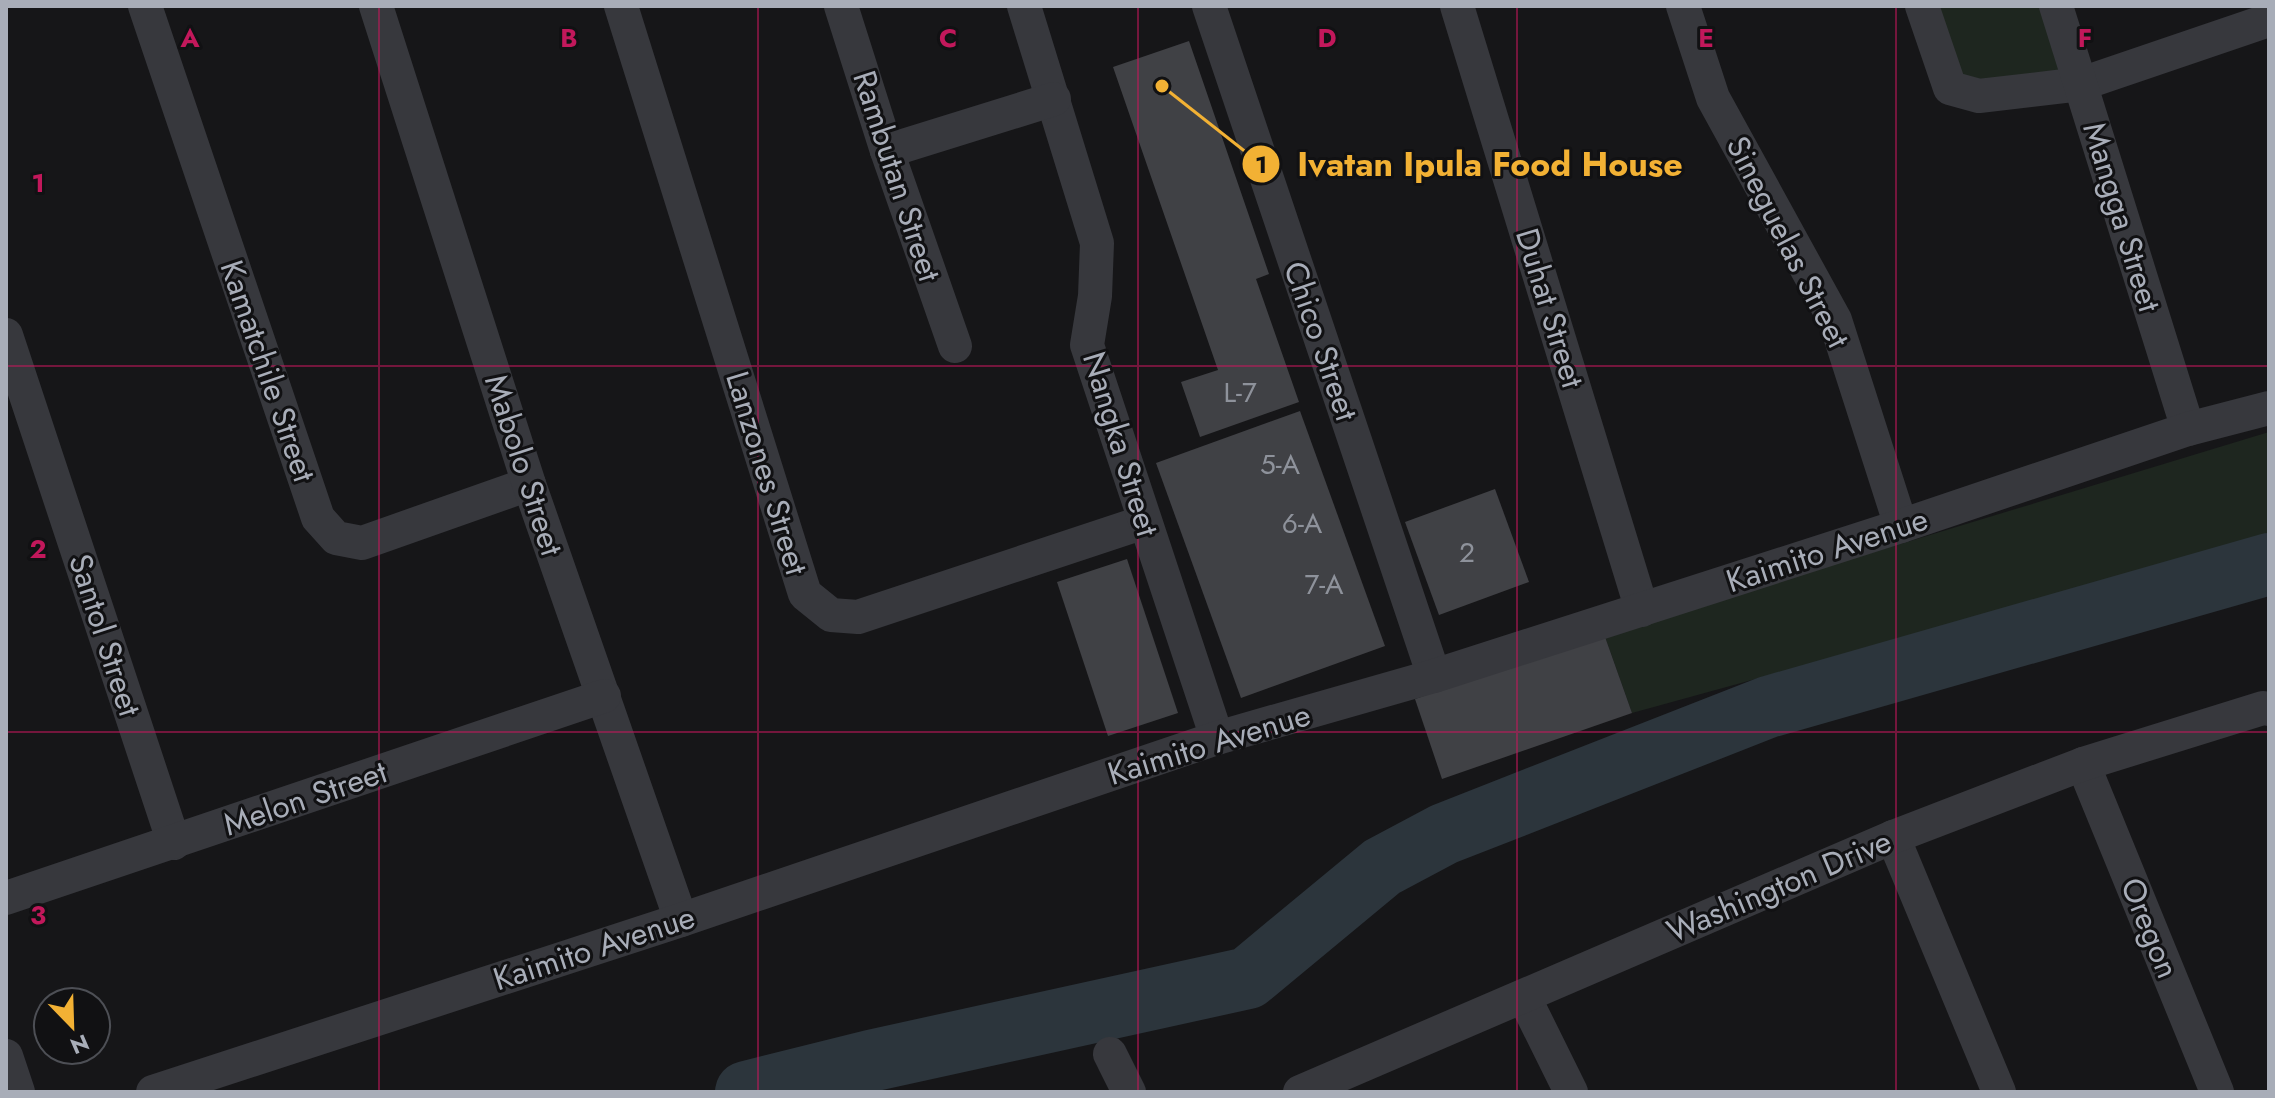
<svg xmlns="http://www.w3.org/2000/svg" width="2275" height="1098" viewBox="0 0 2275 1098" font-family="Jost,sans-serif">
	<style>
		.green { fill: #1e261f }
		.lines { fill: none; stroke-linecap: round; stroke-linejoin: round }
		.river { stroke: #2c353c; stroke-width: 62 }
		.building { fill: #404145 }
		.minor { stroke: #37383d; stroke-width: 34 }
		.grid { fill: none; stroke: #c2185b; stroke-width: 2; stroke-opacity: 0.55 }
		.labels { text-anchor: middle; stroke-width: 6; stroke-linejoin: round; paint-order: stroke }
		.number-label { font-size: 28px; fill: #8e929b }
		.street-label { font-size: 32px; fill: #a8adb8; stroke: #111113 }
		.grid-label { font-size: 26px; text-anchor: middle; font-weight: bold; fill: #c2185b; stroke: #111113; stroke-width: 6; stroke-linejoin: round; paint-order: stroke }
		.leader { fill: none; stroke: #f2b134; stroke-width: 3 }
		.callout-dot { fill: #f2b134; stroke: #111113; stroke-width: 3 }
		.mark-label { font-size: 24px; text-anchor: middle; font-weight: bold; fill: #111 }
		.callout-label { font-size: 34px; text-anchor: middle; font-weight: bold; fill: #f2b134; stroke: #111113; stroke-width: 6; stroke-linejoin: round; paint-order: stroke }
	</style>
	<rect width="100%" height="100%" fill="#161618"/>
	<g class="green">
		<path d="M1930,6H2049L2071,75L1976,87L1954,78Z"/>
		<path d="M2269,432V538L1632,713L1604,634Z"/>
	</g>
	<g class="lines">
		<path class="river" d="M746,1092L870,1061L1248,978L1382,867L1444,834L1768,707L2269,564"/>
	</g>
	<g class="building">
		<path d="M1189,41L1269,274L1256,279L1299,402L1200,437L1181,382L1218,370L1113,67Z"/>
		<path d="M1300,411L1385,646L1241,698L1156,463Z"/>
		<path d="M1495,489L1529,582L1439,615L1405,522Z"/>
		<path d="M1127,559L1178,713L1108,736L1057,582Z"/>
		<path d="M1604,634L1632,713L1442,779L1415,699Z"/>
	</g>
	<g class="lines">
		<g class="minor">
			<path d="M145,6L318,518L336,538L362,543L529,484"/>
			<path d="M376,6L529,484L681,920"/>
			<path d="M621,6L805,594L831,615L858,617L1144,522"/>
			<path d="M841,6L887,151L955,346"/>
			<path d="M1024,6L1097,243L1095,296L1087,345L1217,738"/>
			<path d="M1209,6L1434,676"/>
			<path d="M1457,6L1642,610"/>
			<path d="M1683,6L1713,98L1835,320L1901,526"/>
			<path d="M1922,6L1950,88L1979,96L2081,84L2269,20"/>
			<path d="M2056,6L2188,429"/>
			<path d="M887,151L1054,99"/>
			<path d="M6,335L174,843"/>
			<path d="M2083,764L2217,1092"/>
			<path d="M1893,837L1999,1092"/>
			<path d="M6,898L604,696"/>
			<path d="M1524,997L1571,1092"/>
			<path d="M1110,1054L1129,1092"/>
			<path d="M6,1056L18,1092"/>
			<path d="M153,1092L681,920L1217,738L1434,676L1901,526L2188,429L2269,408"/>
			<path d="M1300,1092L1893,837L2083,764L2263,708L2269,709"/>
		</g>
	</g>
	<path class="grid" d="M379,6V1092M758,6V1092M1138,6V1092M1517,6V1092M1896,6V1092M6,366H2269M6,732H2269"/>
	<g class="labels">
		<g class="number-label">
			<text x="1240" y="402">L-7</text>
			<text x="1280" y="474">5-A</text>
			<text x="1302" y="533">6-A</text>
			<text x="1467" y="562">2</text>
			<text x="1324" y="594">7-A</text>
		</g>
		<g class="street-label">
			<text transform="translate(897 176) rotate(72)" y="11">Rambutan Street</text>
			<text transform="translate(2122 217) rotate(73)" y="11">Mangga Street</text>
			<text transform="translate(1788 242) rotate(63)" y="11">Sineguelas Street</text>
			<text transform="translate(1550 308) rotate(73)" y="11">Duhat Street</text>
			<text transform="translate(1321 341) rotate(71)" y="11">Chico Street</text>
			<text transform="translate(268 371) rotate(71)" y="11">Kamatchile Street</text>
			<text transform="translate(1121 444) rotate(73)" y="11">Nangka Street</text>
			<text transform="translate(524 465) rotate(72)" y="11">Mabolo Street</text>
			<text transform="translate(767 473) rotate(73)" y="11">Lanzones Street</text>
			<text transform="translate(1827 550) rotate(-18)" y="11">Kaimito Avenue</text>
			<text transform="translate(105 635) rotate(72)" y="11">Santol Street</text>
			<text transform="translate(1209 744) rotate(-17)" y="11">Kaimito Avenue</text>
			<text transform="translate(305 798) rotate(-19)" y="11">Melon Street</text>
			<text transform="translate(1779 886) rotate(-23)" y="11">Washington Drive</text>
			<text transform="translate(2150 928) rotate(68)" y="11">Oregon</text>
			<text transform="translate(594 948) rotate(-18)" y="11">Kaimito Avenue</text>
		</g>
	</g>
	<g class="grid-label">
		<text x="190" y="47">A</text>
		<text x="569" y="47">B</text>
		<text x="948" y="47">C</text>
		<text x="1327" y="47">D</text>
		<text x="1706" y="47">E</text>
		<text x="2085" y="47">F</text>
		<text x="38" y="192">1</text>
		<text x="38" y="558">2</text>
		<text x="38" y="924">3</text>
	</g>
	<path class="leader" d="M1162 86L1261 164"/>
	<g class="callout-dot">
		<circle cx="1162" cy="86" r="8"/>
		<circle cx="1261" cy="164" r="20"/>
	</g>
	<g class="mark-label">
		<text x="1261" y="173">1</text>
	</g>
	<g class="callout-label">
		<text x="1490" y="176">Ivatan Ipula Food House</text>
	</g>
	<rect width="2275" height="1098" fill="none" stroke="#a8adb8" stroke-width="16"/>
	<g transform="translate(72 1026) rotate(157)"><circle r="38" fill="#111113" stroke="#4d4f55" stroke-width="2"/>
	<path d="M0-6L14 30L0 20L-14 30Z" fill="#f2b134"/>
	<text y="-12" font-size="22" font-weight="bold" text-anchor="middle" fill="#a8adb8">N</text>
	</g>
</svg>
